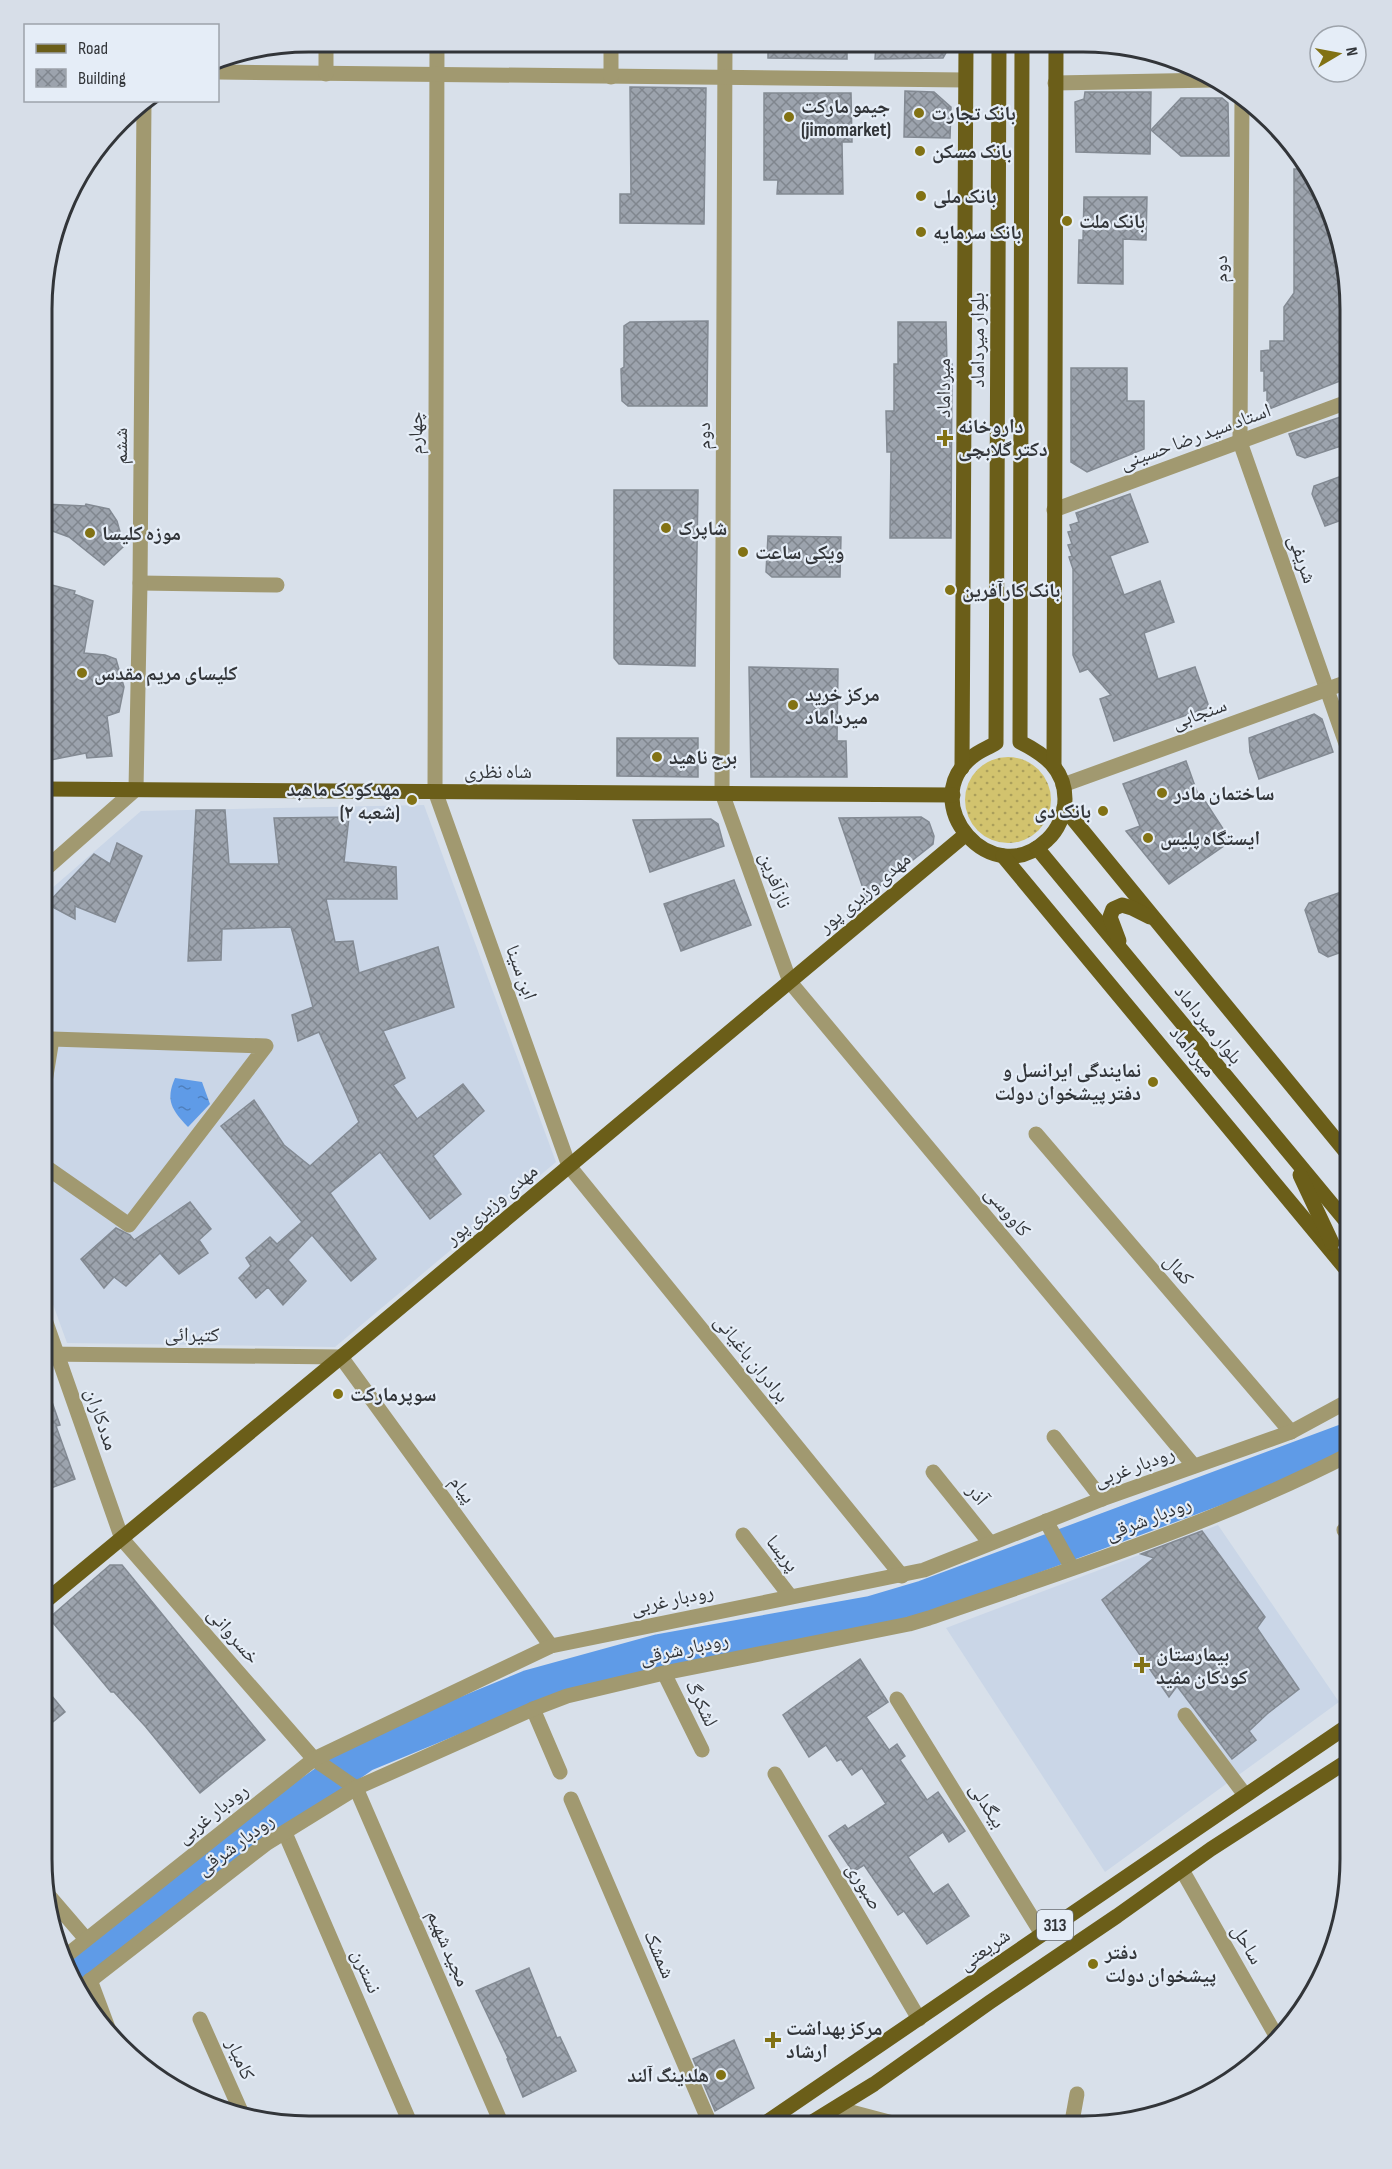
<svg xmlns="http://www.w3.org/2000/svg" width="1392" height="2169" viewBox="0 0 1392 2169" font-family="'Sofia Sans Condensed','Noto Naskh Arabic',sans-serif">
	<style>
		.built { fill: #cad6e7 }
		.grass { fill: url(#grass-dots) }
		.water { fill: url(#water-ripples) }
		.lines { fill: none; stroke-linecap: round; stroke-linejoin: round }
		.river { stroke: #5f9be7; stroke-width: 34 }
		.building { fill: url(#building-cross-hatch); stroke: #838a93; stroke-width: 1.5 }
		.minor { stroke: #a19970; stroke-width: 15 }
		.major { stroke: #6b5e19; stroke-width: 15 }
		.poi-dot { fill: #827214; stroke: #e5edf7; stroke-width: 2 }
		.labels { text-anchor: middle; stroke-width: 4.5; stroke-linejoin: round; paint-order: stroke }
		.shield { fill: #e5edf7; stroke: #686c72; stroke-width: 1.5 }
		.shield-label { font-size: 18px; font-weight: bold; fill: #323539 }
		.poi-label { font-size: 20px; font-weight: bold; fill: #323539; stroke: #e5edf7; text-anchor: start }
		.street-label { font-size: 20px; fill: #323539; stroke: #e5edf7 }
		.rim { fill: none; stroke: #323539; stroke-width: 3 }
	</style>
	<defs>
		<pattern id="grass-dots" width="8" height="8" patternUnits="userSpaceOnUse" patternTransform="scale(1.5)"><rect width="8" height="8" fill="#d2c36e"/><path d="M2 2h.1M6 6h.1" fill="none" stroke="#ab9f5b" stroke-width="1.8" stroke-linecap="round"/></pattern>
		<pattern id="water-ripples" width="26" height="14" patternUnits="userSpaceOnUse" patternTransform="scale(1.5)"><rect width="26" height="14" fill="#5f9be7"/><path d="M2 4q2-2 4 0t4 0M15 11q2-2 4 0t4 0" fill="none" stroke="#4f7fbc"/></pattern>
		<pattern id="building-cross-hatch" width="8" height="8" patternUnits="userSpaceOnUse" patternTransform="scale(1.5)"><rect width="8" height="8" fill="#9ca3ad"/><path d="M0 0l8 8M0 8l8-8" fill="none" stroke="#80868e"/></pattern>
	</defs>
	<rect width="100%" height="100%" fill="#d8e0ea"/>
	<g class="built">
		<path d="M424,805L556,1162L335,1347L67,1343L43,1277V896L141,811Z"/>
		<path d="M1218,1525L1339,1702L1105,1872L946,1628Z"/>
	</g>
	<circle class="grass" cx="1008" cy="800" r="43"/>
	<path class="water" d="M175,1078L202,1082L210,1104L188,1127C172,1110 165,1101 175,1078Z"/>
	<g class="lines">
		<path class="river" d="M72,1978L217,1858L364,1755L529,1687L660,1651L871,1613L925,1597L1350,1439"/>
	</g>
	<g class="building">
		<path d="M768,43L847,44V59L768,58Z"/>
		<path d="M876,44H951L943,58L875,59Z"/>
		<path d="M630,87L706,88L704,224L620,223V194H631Z"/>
		<path d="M905,91L934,92L951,107L950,138L904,137Z"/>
		<path d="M1085,92H1151L1150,154L1076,152L1075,102L1084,99Z"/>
		<path d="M764,93H851L852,142H842L843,194H777L778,180H764Z"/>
		<path d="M1181,98H1222L1228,103L1229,156H1181L1151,130Z"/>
		<path d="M1294,169H1307L1329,207L1343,273V299H1348L1349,305L1345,379L1267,410V390L1264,391V371H1261V351L1270,350V341H1284V307L1294,293Z"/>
		<path d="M1084,197H1147L1146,240L1123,239V284L1078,283L1079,240H1083Z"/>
		<path d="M708,321L707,406H628L622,401L621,369L624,367V326L630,322Z"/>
		<path d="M898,322H946L947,364H952L951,538H890L891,452H887L886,411H894V364H898Z"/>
		<path d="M1071,368H1127V401H1144V449L1087,472L1071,462Z"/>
		<path d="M1350,414V443L1305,458L1297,455L1289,434Z"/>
		<path d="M1350,473V517L1325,526L1312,494L1314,486Z"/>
		<path d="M614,490H698L695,666L619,664L614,658Z"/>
		<path d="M1130,494L1148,542L1110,556L1124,595L1160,581L1174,622L1144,633L1158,679L1195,667L1209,707L1114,741L1100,699L1111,695L1088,669L1080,672L1073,655V569L1069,557L1072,556L1068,545L1072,544L1068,532L1072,531L1070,525L1079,522L1076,513Z"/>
		<path d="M44,504L85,506L86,504L109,509L117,521L124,546L104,565L69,537L44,528Z"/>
		<path d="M768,536L841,537L840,577H772L766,572Z"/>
		<path d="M44,583L75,591L74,594L93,601L84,653L105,655L116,659L124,687L119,712L107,716L112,756L87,758L86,753L51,760L44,740Z"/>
		<path d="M749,667L838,669L837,741H846L847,777H751Z"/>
		<path d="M1314,714L1322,719L1333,752L1259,779L1250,752L1249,738Z"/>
		<path d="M617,738H698V777L617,776Z"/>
		<path d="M1186,761L1201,803L1205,801L1231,841L1169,884L1126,831L1140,826L1123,784Z"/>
		<path d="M196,810H225L229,864H279L274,818L349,817L344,862L396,867L397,899H326L335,942L353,941L359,973L438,947L454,1007L383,1031L405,1078L393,1085L417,1119L463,1084L484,1111L433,1156L461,1194L430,1219L380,1152L330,1193L376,1259L351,1281L312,1235L288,1260L306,1281L283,1305L268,1287L256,1298L239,1278L251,1266L246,1258L270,1237L277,1244L302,1222L221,1126L254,1100L284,1145L310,1166L359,1122L319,1032L298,1041L292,1015L313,1007L291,927L222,929L221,960L188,961Z"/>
		<path d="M921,817L929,822L934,836L933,844L866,897L839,818Z"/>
		<path d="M711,819L718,824L724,846L650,872L633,820Z"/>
		<path d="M117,843L142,856L115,922L75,906V919L47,904L94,854L110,864Z"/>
		<path d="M734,880L751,925L681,951L664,904Z"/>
		<path d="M1350,889V949L1328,957L1319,952L1305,910L1309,903Z"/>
		<path d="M190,1202L211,1229L199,1240L208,1253L179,1274L160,1253L126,1286L114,1277L104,1288L81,1259L116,1228L130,1235L134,1240Z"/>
		<path d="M45,1382L60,1425L56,1426L75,1479L43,1491V1383Z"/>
		<path d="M1202,1531L1265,1617L1257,1628L1299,1689L1267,1714L1249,1731L1256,1740L1232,1759L1177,1686L1169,1697L1102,1600L1154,1558L1141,1554Z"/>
		<path d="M110,1565H122L265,1740L200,1793L145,1726L114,1692H111L49,1618Z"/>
		<path d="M860,1659L888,1702L866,1717L889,1750L897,1744L905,1756L900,1760L927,1800L938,1792L965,1831L949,1842L943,1832L908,1857L933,1894L948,1884L969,1916L927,1944L904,1911L898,1915L864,1865L853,1872L829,1836L845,1825L848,1829L886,1804L862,1768L852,1775L841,1759L837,1761L826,1745L809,1757L783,1715Z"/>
		<path d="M42,1684L65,1712L42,1731Z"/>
		<path d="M529,1968L557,2038L560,2037L576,2071L523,2097L507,2059L508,2058L476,1991Z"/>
		<path d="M734,2040L754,2088L715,2111L693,2059Z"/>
	</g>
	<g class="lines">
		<g class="minor">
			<path d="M437,42L435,791L569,1166L902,1576"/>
			<path d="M725,43L722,793L790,982L1194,1466"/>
			<path d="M218,72L965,80"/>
			<path d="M326,74V42"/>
			<path d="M611,77V43"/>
			<path d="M1055,83L1215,80"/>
			<path d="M1242,95L1240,442L1350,755"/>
			<path d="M1054,510L1350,401"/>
			<path d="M140,583L277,585"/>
			<path d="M1063,785L1350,681"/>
			<path d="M43,871L136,789L140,583L144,102"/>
			<path d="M1036,1134L1291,1432"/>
			<path d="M43,1165L129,1225L266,1046L52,1039L43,1094"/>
			<path d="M43,1314L122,1539L314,1759L356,1788"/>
			<path d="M43,1354L341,1357L551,1646"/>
			<path d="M1054,1437L1102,1499"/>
			<path d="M933,1472L990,1543"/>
			<path d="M1046,1521L1072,1568"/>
			<path d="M1344,1530L1350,1537"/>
			<path d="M743,1535L790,1596"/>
			<path d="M664,1673L702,1750"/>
			<path d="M897,1699L1042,1934"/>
			<path d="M533,1709L560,1772"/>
			<path d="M1185,1715L1245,1795"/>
			<path d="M775,1774L919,2019"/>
			<path d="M356,1788L502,2125"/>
			<path d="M571,1799L711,2126"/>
			<path d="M285,1833L411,2125"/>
			<path d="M1182,1870L1278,2039"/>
			<path d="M49,1896L86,1939"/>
			<path d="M62,1959L314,1759L551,1646L924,1570L1102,1499L1291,1432L1350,1400"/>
			<path d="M90,1980L111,2036"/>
			<path d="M78,1990L267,1843L356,1788L533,1709L567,1696L664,1673L909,1624L929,1618C1071,1569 1216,1523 1350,1454"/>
			<path d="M200,2019L243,2116"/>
			<path d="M836,2108L904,2126"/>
			<path d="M1071,2127L1077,2094"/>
		</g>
		<g class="major">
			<path d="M999,44L996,743C988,748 979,751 972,757C915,803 992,893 1047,840C1058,830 1065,814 1065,799C1065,769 1044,754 1020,742L1022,44"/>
			<path d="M1054,765L1056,44"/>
			<path d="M962,768L966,44"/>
			<path d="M44,789L953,795"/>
			<path d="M1064,808L1350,1157"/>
			<path d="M1037,848L1350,1226"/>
			<path d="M1003,856L1350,1274"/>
			<path d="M1119,941L1110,917L1113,909L1122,905L1132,908L1150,917"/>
			<path d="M1300,1175L1332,1243"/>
			<path d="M42,1604L341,1357L965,835"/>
			<path d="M761,2126L1349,1725"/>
			<path d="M806,2126L874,2084L990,2002L1117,1916L1211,1849L1349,1760"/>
		</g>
	</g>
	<g class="poi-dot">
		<circle cx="919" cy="113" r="6"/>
		<circle cx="789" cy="117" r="6"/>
		<circle cx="920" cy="151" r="6"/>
		<circle cx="921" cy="196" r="6"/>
		<circle cx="1067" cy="221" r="6"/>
		<circle cx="921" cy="232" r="6"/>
		<path d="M942 429h6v6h6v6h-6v6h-6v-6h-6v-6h6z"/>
		<circle cx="666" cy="528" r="6"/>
		<circle cx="90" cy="533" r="6"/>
		<circle cx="743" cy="552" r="6"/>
		<circle cx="950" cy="590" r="6"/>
		<circle cx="82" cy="673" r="6"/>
		<circle cx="793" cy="705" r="6"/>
		<circle cx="657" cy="757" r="6"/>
		<circle cx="1162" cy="793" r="6"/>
		<circle cx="412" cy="800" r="6"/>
		<circle cx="1103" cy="811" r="6"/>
		<circle cx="1148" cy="838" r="6"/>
		<circle cx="1153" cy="1082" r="6"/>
		<circle cx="338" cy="1394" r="6"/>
		<path d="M1139 1656h6v6h6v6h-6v6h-6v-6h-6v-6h6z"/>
		<circle cx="1093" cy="1964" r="6"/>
		<path d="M770 2031h6v6h6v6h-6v6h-6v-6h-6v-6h6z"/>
		<circle cx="721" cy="2075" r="6"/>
	</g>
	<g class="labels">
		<rect class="shield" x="1037" y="1910" width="36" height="30" rx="4.5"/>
		<g class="shield-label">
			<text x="1055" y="1931">313</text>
		</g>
		<g class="poi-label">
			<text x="801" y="113">جیمو مارکت<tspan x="801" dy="23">(jimomarket)</tspan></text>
			<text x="931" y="120">بانک تجارت</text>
			<text x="932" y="158">بانک مسکن</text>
			<text x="933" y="203">بانک ملی</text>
			<text x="1079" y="228">بانک ملت</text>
			<text x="933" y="239">بانک سرمایه</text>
			<text x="958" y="433">داروخانه<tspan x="958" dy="23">دکتر گلابچی</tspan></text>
			<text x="678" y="535">شاپرک</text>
			<text x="102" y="540">موزه کلیسا</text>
			<text x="755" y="559">ویکی ساعت</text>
			<text x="962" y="597">بانک کارآفرین</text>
			<text x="94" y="680">کلیسای مریم مقدس</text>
			<text x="805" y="701">مرکز خرید<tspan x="805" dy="23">میرداماد</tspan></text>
			<text x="669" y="764">برج ناهید</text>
			<text x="400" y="796" text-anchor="end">مهدکودک ماهبد<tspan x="400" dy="23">(شعبه ۲)</tspan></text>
			<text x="1174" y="800">ساختمان مادر</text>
			<text x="1091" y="818" text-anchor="end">بانک دی</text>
			<text x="1160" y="845">ایستگاه پلیس</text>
			<text x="1141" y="1077" text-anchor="end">نمایندگی ایرانسل و<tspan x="1141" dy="23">دفتر پیشخوان دولت</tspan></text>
			<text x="350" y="1401">سوپرمارکت</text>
			<text x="1156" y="1661">بیمارستان<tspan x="1156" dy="23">کودکان مفید</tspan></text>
			<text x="1105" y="1959">دفتر<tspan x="1105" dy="23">پیشخوان دولت</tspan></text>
			<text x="786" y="2035">مرکز بهداشت<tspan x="786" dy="23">ارشاد</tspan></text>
			<text x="709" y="2082" text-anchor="end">هلدینگ آلند</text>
		</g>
		<g class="street-label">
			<text transform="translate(1220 269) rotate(-90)" y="7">دوم</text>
			<text transform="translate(977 340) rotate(-90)" y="7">بلوار میرداماد</text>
			<text transform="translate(943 388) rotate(-90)" y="7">میرداماد</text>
			<text transform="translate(415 433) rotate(-90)" y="7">چهارم</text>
			<text transform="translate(703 436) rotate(-90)" y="7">دوم</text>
			<text transform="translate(1195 436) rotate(-20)" y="7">استاد سید رضا حسینی</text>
			<text transform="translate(120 446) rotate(-90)" y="7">ششم</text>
			<text transform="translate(1303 559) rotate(71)" y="7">شریفی</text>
			<text transform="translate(1199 713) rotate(-20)" y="7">سنجابی</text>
			<text x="498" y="778">شاه نظری</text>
			<text transform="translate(776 880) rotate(70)" y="7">نازآفرین</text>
			<text transform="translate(864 892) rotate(-40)" y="7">مهدی وزیری پور</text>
			<text transform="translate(522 972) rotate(70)" y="7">ابن سینا</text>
			<text transform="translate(1209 1024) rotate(51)" y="7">بلوار میرداماد</text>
			<text transform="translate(1193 1051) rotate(50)" y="7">میرداماد</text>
			<text transform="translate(491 1204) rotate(-40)" y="7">مهدی وزیری پور</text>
			<text transform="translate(1008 1211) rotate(50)" y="7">کاووسی</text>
			<text transform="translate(1179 1269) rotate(49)" y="7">کمال</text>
			<text transform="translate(192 1334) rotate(1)" y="7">کتیرائی</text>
			<text transform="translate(752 1358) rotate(51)" y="7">برادران باغیانی</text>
			<text transform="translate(102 1419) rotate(71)" y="7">مددکاران</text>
			<text transform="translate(1134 1466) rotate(-20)" y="7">رودبار غربی</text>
			<text transform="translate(463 1489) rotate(54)" y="7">پیام</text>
			<text transform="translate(978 1494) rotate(51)" y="7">آذر</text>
			<text transform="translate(1148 1518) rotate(-21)" y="7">رودبار شرقی</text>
			<text transform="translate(783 1553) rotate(52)" y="7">پریسا</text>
			<text transform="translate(672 1599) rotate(-12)" y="7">رودبار غربی</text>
			<text transform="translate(234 1635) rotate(49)" y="7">خسروانی</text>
			<text transform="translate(684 1648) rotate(-12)" y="7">رودبار شرقی</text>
			<text transform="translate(702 1703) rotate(64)" y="7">لشکرگ</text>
			<text transform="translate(988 1805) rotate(58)" y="7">بیگدلی</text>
			<text transform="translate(212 1813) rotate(-38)" y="7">رودبار غربی</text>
			<text transform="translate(235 1844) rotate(-36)" y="7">رودبار شرقی</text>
			<text transform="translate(865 1886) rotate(59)" y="7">صبوری</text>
			<text transform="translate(1248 1944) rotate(60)" y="7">ساحل</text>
			<text transform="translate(449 1948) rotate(67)" y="7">مجید شهیم</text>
			<text transform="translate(984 1949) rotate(-35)" y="7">شریعتی</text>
			<text transform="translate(660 1954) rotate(67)" y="7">شمشک</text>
			<text transform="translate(367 1971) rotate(67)" y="7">نسترن</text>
			<text transform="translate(241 2059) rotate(66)" y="7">کامیار</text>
		</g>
	</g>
	<path d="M0 0H1392V2169H0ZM309 52H1083A257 257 0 0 1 1340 309V1859A257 257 0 0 1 1083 2116H309A257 257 0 0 1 52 1859V309A257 257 0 0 1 309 52Z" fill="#d7dee8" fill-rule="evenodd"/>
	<path class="rim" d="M309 52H1083A257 257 0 0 1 1340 309V1859A257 257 0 0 1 1083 2116H309A257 257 0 0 1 52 1859V309A257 257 0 0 1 309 52Z"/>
	<rect x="24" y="24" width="195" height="78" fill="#e5edf7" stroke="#9da3ab" stroke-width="1.5"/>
	<rect x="36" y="44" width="30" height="9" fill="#6b5e19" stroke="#9da3ab" stroke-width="1.5"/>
	<text x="78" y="54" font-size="18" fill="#323539">Road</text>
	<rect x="36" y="69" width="30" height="18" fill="url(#building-cross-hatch)" stroke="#9da3ab" stroke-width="1.5"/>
	<text x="78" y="84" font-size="18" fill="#323539">Building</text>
	<g transform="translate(1338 54) rotate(80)"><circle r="28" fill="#e5edf7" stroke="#9da3ab" stroke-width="1.5"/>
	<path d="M0-4.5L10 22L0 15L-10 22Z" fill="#827214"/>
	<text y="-9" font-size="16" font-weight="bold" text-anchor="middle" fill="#323539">N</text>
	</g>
</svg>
